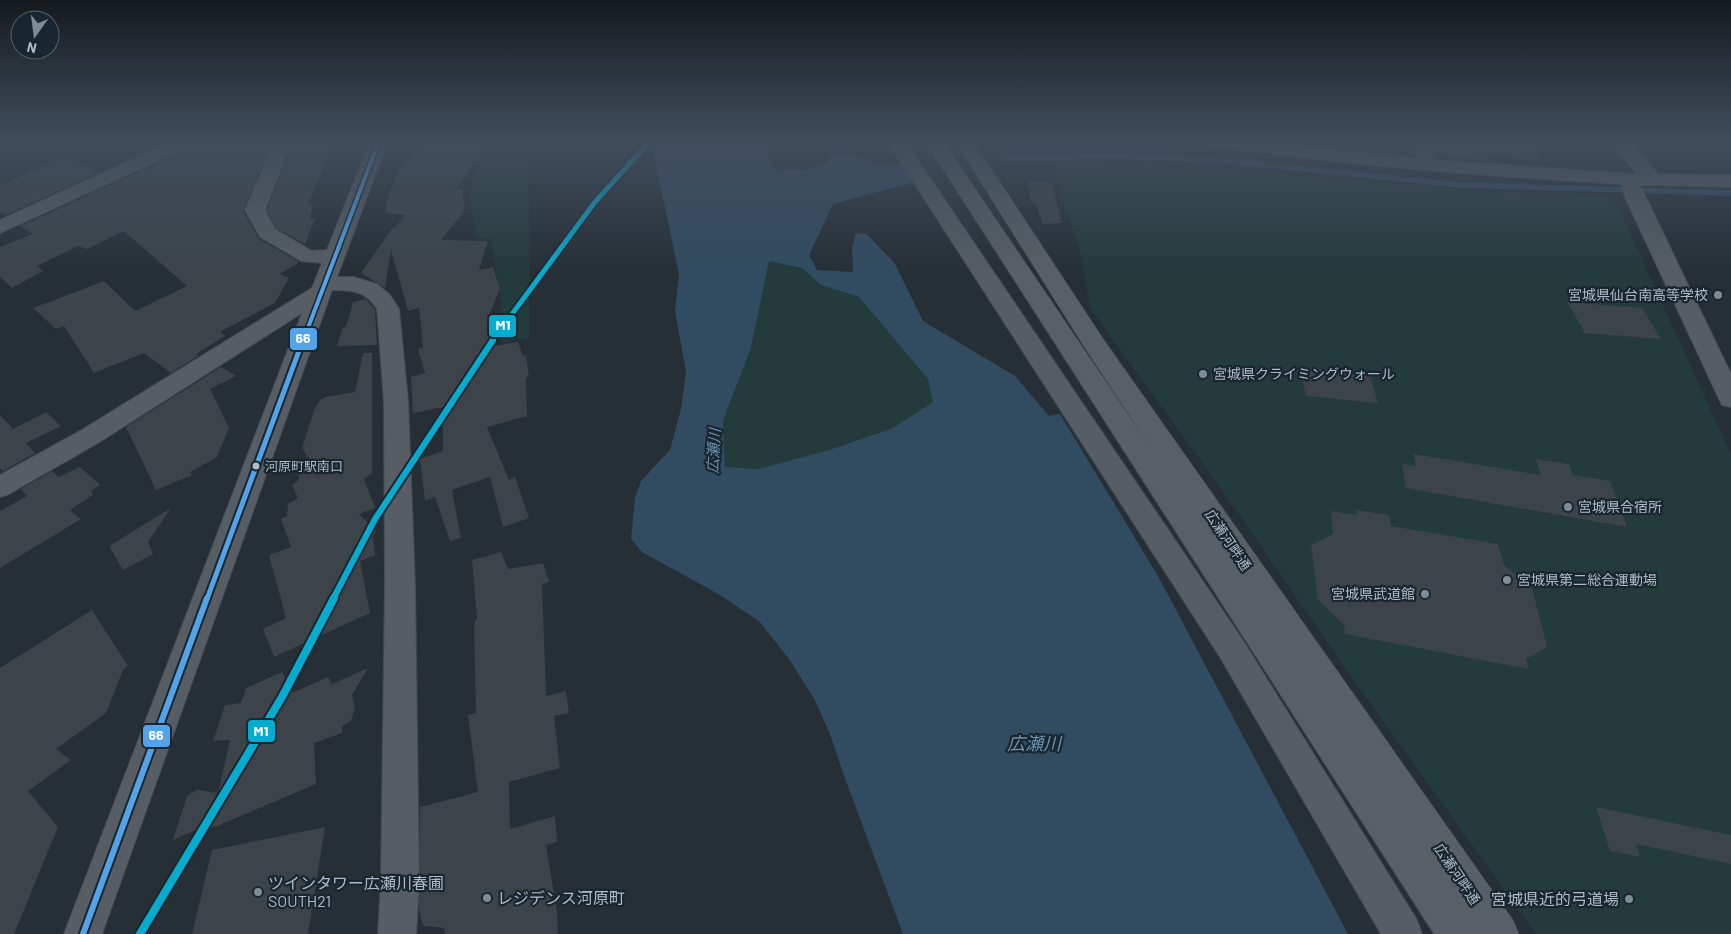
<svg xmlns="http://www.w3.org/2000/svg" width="1731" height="934" viewBox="0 0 1731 934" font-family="Barlow,'Noto Sans JP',sans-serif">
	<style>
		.green { fill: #233b3b }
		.water { fill: #314c61; fill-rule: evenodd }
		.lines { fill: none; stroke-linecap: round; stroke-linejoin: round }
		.stream { stroke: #314c61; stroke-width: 5.5 }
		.building { fill: #3c4349 }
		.minor-casing { stroke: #444b50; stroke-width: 2 }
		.major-casing { stroke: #434c52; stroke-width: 1 }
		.minor { fill: #565d64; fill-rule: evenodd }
		.major { fill: #595f66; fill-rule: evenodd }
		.bus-1-far2-casing { stroke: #192630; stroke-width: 7 }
		.bus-1-far1-casing { stroke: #192630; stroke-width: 9 }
		.bus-1-casing { stroke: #192630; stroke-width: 10 }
		.bus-1-far2 { stroke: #53a3e8; stroke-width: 4 }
		.bus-1-far1 { stroke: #53a3e8; stroke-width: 5 }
		.bus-1 { stroke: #53a3e8; stroke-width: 6 }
		.metro-1-far2-casing { stroke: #192630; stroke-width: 8 }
		.metro-1-far1-casing { stroke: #192630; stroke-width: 10 }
		.metro-1-casing { stroke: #192630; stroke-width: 12 }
		.metro-1-far2 { stroke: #06acd0; stroke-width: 5 }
		.metro-1-far1 { stroke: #06acd0; stroke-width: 6 }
		.metro-1 { stroke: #06acd0; stroke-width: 8 }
		.poi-dot { fill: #7f8b95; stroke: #192630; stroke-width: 2 }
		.bus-dot { fill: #afbcc8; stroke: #192630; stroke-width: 2 }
		.labels { text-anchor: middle; stroke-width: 4.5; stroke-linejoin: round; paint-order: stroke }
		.bus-label { font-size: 13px; fill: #afbcc8; stroke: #192630; text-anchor: start }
		.poi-label { font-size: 14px; fill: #afbcc8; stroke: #192630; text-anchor: start }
		.street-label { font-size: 14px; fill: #afbcc8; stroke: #192630 }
		.water-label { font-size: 15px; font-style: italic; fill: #6d93ae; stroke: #192630 }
		.near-poi-label { font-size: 16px; fill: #afbcc8; stroke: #192630; text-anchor: start }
		.near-water-label { font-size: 18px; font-style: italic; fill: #6d93ae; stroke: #192630 }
		.line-badge { stroke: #192630; stroke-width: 2 }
		.badge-label { font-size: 14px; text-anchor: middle; font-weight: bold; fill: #fff }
	</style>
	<rect width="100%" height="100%" fill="#262f36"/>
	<g class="green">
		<path d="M529,158V338L501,342L502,306L491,239L477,238L469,191L481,161Z"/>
		<path d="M1049,159L1188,164L1472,191L1613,196L1731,454V934H1536L1348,672L1220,487L1090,308L1080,250Z"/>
		<path d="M769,261L802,268L821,285L859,297L929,379L933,403L893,428L826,451L757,469L725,468L723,421L751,348Z"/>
	</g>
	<path class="water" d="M649,141H764L773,169L807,170L811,167L828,163L830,155L862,157L872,163L901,164L922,180L833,204L809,255L817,270L853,272L852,247L856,234L866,233L895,264L923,321L1015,376L1049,416L1060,414L1158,576L1348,934H903L843,773L830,734L815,700L789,659L759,621L720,595L642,552L631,539L635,498L641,481L670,450L681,409L686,372L675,311L679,274L655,160ZM769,261L802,268L821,285L859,297L928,379L933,402L893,428L826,451L757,469L725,467L723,421L751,348Z"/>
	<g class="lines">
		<path class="stream" d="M1005,159L1108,156L1226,161L1460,185L1731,193"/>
	</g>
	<g class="building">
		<path d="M216,141H278L267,153L243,211L259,239L298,261L297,264L280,274L289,278L275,303L220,332L225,336L196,354L199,355L171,373L144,353L94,373L64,326L56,329L33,308L104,281L135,311L187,286L124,231L87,249L78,246L37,266L43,271L12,288L0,277V247L33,234L21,226L176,155L211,147Z"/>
		<path d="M302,141H335L308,204H313L310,219H315L305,244L276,228L267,210L288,157Z"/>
		<path d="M424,141H487L462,182L455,189L462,188L465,210L441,240L488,241L479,270L493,267L500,289L487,320L493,346L518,342L523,356L526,355L529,377H526L527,416L487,427L509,480L515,477L529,518L503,527L490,477L452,490L461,538L450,541L435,497L425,501L420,459L443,451V407L413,413L411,377L425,373L418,349L423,348L419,308L408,311L391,250L385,288L361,273L394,226V229L405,215L385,213L388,197L399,170Z"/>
		<path d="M1433,141H1535L1541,162L1485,154L1488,161L1437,155Z"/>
		<path d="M64,156L99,172L6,215L0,212V186Z"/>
		<path d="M1047,181V184H1052L1062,223L1043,224L1036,205L1031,202L1027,182Z"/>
		<path d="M366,299L375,310L377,345L337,346L343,327H346L353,302Z"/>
		<path d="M1567,302L1642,308L1661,339L1585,333Z"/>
		<path d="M363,353H372V473L364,479L375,508L359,514L376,531L373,537L375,555L360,561L370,613L274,657L263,629L286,618L269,555L291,547L281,519L287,516L288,504L298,498L292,485L299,480L298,473L312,464L302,448L315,408L320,400L326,397L355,392Z"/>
		<path d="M221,367L236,376L210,389L229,428L217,457L190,472L192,475L156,490L126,427Z"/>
		<path d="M1299,367L1369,373L1378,403L1306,396Z"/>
		<path d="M46,412L61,426L26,443L35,453L3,471L0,468V415L13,429Z"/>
		<path d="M1414,454L1541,475L1536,459L1569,464L1573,475L1610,481L1627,527L1406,488L1402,464L1416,466Z"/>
		<path d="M80,467L100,485L91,491L93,495L70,510L81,519L0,568V511L27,496L21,489L52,471L58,477Z"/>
		<path d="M171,508L148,542L153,554L123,570L109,546Z"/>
		<path d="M1356,510L1389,515L1391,526L1498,544L1504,565L1532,588L1547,647L1526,659L1529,669L1345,634L1344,625L1318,600L1311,545L1333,534L1331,511L1357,515Z"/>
		<path d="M501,552L508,569L543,563L549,582L542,584L546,696L566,691L569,713L554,716L560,768L509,782L510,829L555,816L557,842L546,845L557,912L558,934H445L444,928L423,926L419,909L420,807L478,792L468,715L476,713L474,624L477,618L472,560Z"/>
		<path d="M92,610L128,666L123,670L106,713L56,749L71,760L28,791L58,827L14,934H0V668Z"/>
		<path d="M368,668L352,695L355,707L351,721L342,726V733L314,743L316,784L217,826L210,828V824L173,840L187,796L197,790L218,793L230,740L213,741L225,705L241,703L246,688L282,672L292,693L328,677L332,684Z"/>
		<path d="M1596,807L1731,835V864L1636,844L1640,857L1610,851Z"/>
		<path d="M325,827L308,934H192L212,850Z"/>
	</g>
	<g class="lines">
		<g class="minor-casing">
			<g id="minor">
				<path d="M181,141H214L211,145L175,153L0,233V220L163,145Z"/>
				<path d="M281,141H300L286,156L265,210L275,229L312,251L327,250L370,141H388L337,277H353L377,284L390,295L399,309L408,401L415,585L419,881L416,934H378L381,881L385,585L384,401L377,309C366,291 352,290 332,290L102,934H64L302,313L98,443L9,494L0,497V475L80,431L312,288L322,263L301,261L260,237L245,210L269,154Z"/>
				<path d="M887,141H905L1242,639L1417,920L1422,934H1381L1220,657Z"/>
				<path d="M1208,141H1255L1417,159L1413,141H1431L1436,160L1637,174L1610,141H1629L1658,174L1731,175V187L1640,185L1731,374V407L1722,405L1719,399L1625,197L1621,184C1486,176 1351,166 1217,146L1211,145Z"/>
			</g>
		</g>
		<g class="major-casing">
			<path id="major" d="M925,141H943L1155,454L1083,345L955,141H973L1104,340L1513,920L1519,934H1434Z"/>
		</g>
		<use href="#minor" class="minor"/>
		<use href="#major" class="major"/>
		<g class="bus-1-far2-casing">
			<path id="bus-1-far2" d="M303,341L379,141"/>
		</g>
		<g class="bus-1-far1-casing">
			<path id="bus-1-far1" d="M207,599L303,340"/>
		</g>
		<g class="bus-1-casing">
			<path id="bus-1" d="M83,934L207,598"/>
		</g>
		<use href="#bus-1-far2" class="bus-1-far2"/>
		<use href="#bus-1-far1" class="bus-1-far1"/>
		<use href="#bus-1" class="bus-1"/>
		<g class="metro-1-far2-casing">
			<path id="metro-1-far2" d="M492,341L595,202L650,141"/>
		</g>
		<g class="metro-1-far1-casing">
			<path id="metro-1-far1" d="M333,599L375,519L493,340"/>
		</g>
		<g class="metro-1-casing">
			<path id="metro-1" d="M140,934L282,697L334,598"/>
		</g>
		<use href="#metro-1-far2" class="metro-1-far2"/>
		<use href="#metro-1-far1" class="metro-1-far1"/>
		<use href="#metro-1" class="metro-1"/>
	</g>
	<linearGradient id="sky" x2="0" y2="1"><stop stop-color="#151a1e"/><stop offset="0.52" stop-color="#414d5d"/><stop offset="1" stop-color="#414d5d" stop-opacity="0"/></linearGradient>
	<rect width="1731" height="272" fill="url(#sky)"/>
	<g class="poi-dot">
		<circle cx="1718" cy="295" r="5"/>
		<circle cx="1203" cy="374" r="5"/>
		<circle cx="1568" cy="507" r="5"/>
		<circle cx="1507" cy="580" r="5"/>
		<circle cx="1425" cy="594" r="5"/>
		<circle cx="258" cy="892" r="5"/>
		<circle cx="487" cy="898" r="5"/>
		<circle cx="1629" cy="899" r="5"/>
	</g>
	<circle class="bus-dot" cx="256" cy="466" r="4.5"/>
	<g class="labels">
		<g class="bus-label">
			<text x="265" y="471">河原町駅南口</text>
		</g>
		<g class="poi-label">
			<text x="1708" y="300" text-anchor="end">宮城県仙台南高等学校</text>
			<text x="1213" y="379">宮城県クライミングウォール</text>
			<text x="1578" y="512">宮城県合宿所</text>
			<text x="1517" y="585">宮城県第二総合運動場</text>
			<text x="1415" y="599" text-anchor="end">宮城県武道館</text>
		</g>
		<g class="street-label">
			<text transform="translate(1228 540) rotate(56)" y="5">広瀬河畔通</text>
			<text transform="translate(1457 874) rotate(56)" y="5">広瀬河畔通</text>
		</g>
		<g class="water-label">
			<text transform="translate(714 451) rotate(-87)" y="5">広瀬川</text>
		</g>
		<g class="near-poi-label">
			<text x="268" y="889">ツインタワー広瀬川春圃<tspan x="268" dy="18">SOUTH21</tspan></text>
			<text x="497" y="904">レジデンス河原町</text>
			<text x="1619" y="905" text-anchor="end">宮城県近的弓道場</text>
		</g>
		<g class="near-water-label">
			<text x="1034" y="750">広瀬川</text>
		</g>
	</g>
	<g class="line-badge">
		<rect x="488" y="314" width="29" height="24" rx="5" fill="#06acd0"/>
		<rect x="289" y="327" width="29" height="24" rx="5" fill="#53a3e8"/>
		<rect x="247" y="719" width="29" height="24" rx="5" fill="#06acd0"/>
		<rect x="142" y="724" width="29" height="24" rx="5" fill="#53a3e8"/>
	</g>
	<g class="badge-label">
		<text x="503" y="330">M1</text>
		<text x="303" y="343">66</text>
		<text x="261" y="736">M1</text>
		<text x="156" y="740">66</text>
	</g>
	<g transform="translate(35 35) rotate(194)"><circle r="24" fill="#192630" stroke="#55626d"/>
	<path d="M0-4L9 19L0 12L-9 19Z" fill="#7f8b95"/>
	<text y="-8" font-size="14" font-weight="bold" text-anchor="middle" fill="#afbcc8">N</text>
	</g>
</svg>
